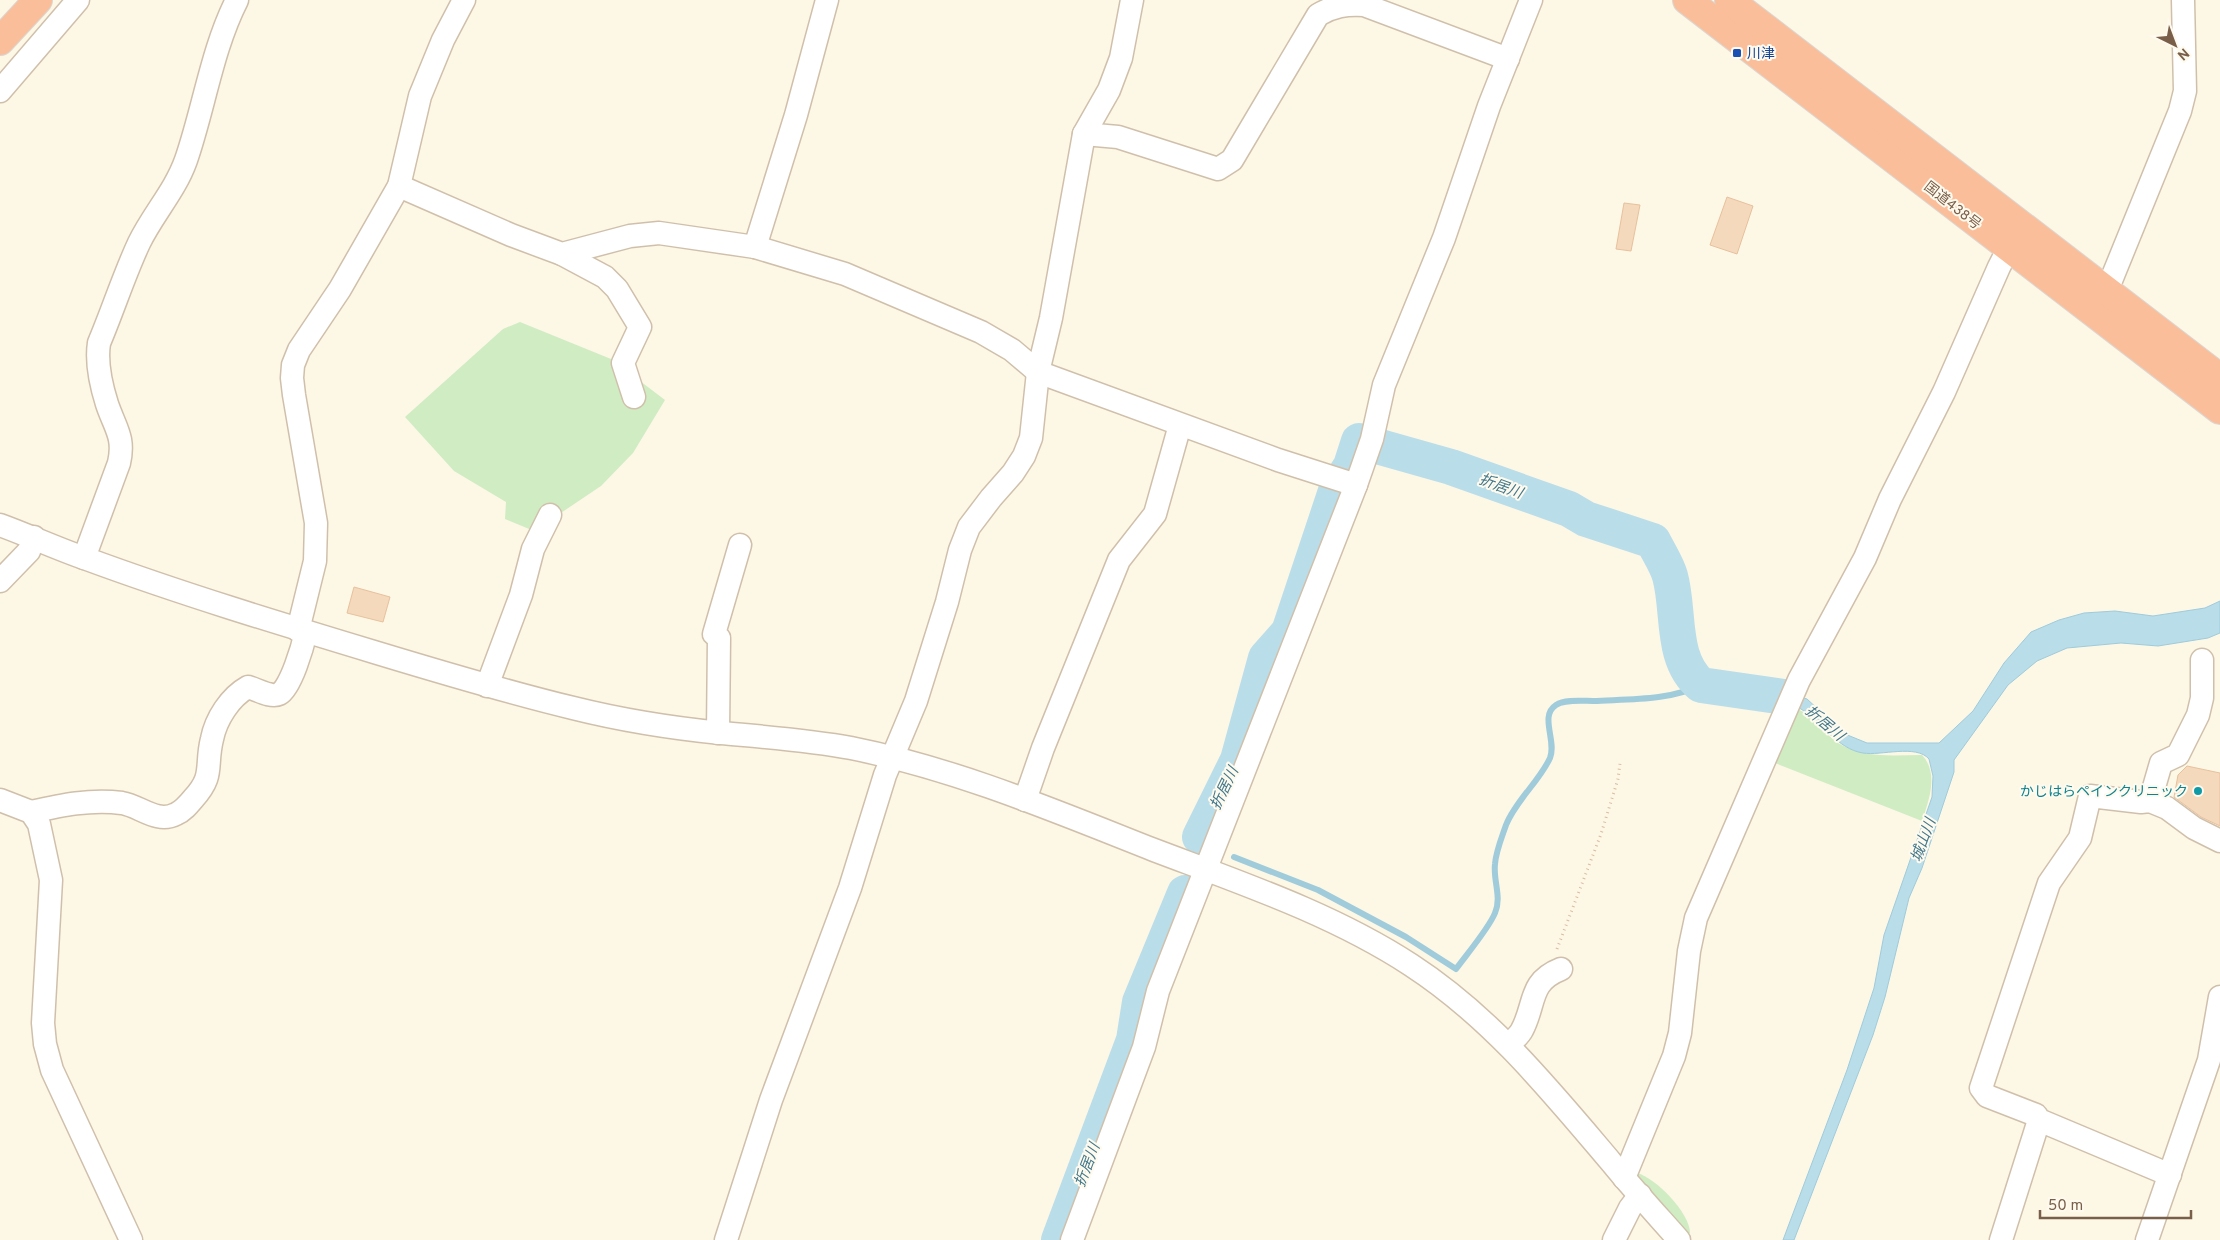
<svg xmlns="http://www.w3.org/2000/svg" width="2220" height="1240" viewBox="0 0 2220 1240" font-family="Overpass,'Noto Sans JP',sans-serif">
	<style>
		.green { fill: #d0ecc3 }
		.water { fill: #b9dde9; stroke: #9fcbdb }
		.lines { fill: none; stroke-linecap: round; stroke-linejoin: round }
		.stream { stroke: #9fcbdb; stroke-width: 6 }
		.river { stroke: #b9dde9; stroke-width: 36 }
		.building { fill: #f4d9bc; stroke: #e8c19c }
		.minor-casing { stroke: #d0c0ab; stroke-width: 25 }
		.highway-casing { stroke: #dcd5d0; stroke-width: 30 }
		.path { stroke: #dabc9f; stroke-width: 3; stroke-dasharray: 1 4; stroke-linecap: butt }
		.minor { stroke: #fff; stroke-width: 22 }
		.highway { stroke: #fabe9a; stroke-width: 28 }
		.transit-dot { fill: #1a4fb4; stroke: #fffaee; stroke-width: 2 }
		.culture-dot { fill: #0f9aa8; stroke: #fffaee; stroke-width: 2 }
		.labels { text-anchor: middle; stroke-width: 4; stroke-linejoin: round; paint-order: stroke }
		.transit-label { font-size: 14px; fill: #164399; stroke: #fffaee; text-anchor: start }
		.street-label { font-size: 14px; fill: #795f49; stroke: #fffaee }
		.culture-label { font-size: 14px; fill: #0d838f; stroke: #fffaee; text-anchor: end }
		.water-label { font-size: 15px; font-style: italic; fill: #41788d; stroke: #fffaee }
	</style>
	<rect width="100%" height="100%" fill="#fdf7e6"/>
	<g class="green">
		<path d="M520,322L611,359L665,400L633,453L601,486L534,531L505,519L506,502L454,471L405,417L503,329Z"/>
		<path d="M1793,708C1812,712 1823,733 1838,743C1864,759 1894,755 1922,755C1939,773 1929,800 1922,821L1770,761Z"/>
		<path d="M1637,1173C1656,1178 1690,1213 1690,1233L1688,1234L1636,1174Z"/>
	</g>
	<path class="water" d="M2220,601V633L2208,638L2158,646L2121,643L2067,648L2037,661L2008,685L1954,760V772L1922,868L1909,898L1885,997L1873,1035L1794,1240H1783L1847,1070L1874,988L1884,935L1932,797L1933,776L1929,759C1916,744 1881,756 1863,753C1837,749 1822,722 1801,709C1790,703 1749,697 1734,693L1739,685L1784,692L1807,699L1845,734L1867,743H1939L1973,711L2004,663L2031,632L2059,620L2084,613L2115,611L2153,616L2205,608Z"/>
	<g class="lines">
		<path class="stream" d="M1234,857L1318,890L1406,937L1456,969C1467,954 1489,928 1495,913C1502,897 1493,881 1495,864C1496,851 1502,837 1506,825C1516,800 1539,782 1550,758C1557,741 1539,716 1556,705C1565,699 1583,701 1593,701C1628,699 1669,701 1701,685"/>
		<g class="river">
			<path d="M1200,837L1238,760L1266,658L1289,632L1337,488L1351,466L1359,441L1451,467L1569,509L1586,519L1653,541C1659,553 1667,565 1670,576C1680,612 1670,659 1701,685L1784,697"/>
			<path d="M1059,1240L1134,1040L1140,1002L1185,893"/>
		</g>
	</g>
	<g class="building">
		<path d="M1727,197L1753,206L1737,254L1710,245Z"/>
		<path d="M1624,203L1640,205L1631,251L1616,249Z"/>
		<path d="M354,587L390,597L383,622L347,613Z"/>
		<path d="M2187,766L2220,773V826L2201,817L2174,797L2178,775Z"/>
	</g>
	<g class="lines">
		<g class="minor-casing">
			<g id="minor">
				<path d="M0,91L78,0"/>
				<path d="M1084,134L1118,137L1218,169L1232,160L1318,15C1333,6 1346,4 1364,5L1508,59"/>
				<path d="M399,186L511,235L562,254L630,236L659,233L755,247L845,274L981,332L1012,350L1038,372L1278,460L1356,485"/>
				<path d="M755,247L796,115L827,0"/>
				<path d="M562,254L605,277L617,289L640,327L623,363L634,397"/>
				<path d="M2101,305L2180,111L2185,91L2183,0"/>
				<path d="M0,525C30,536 58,549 87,559C182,594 278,623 374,652C440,672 506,692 573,708C621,720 671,728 721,733C765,737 808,740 851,748C956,769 1055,811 1154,850C1241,883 1333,914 1411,965C1491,1017 1550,1090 1611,1162C1633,1189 1656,1214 1679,1240"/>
				<path d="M84,558L119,463C125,437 115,428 107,404C101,385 96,362 99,343C113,310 124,275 139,243C153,214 175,191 186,160C204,108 212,49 237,0"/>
				<path d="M0,581L29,551L34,537"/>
				<path d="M298,630L315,561L316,523L294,395L292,378L293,365L299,350L340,289L399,186L420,96L443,40L464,0"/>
				<path d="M487,686L521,595L533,549L550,515"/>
				<path d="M718,733L719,638L714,634L740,545"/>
				<path d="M0,800L31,812L39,824L51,880L43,1023L45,1044L52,1070L131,1240"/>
				<path d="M1025,800L1043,748L1119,560L1155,514L1180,425"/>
				<path d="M2150,801L2161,763L2178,755L2198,715L2202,698V660"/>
				<path d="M31,812C62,805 90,799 122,803C140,806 157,824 176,814C183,811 188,805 193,799C215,775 205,767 212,739C216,719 230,697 248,687C256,689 271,698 279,694C291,688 303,645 306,632"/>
				<path d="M1509,1045C1513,1040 1519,1036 1522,1030C1536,1004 1528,982 1561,969"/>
				<path d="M2170,1175L2039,1120L2036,1115L1987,1096L1981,1088L2049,883L2080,838L2090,796L2141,802L2150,801L2167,808L2194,828L2220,841"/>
				<path d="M1624,1178L1674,1056L1680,1033L1689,951L1696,918L1799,680L1865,558L1890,499L1944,392L1999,267L2017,232"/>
				<path d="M726,1240L771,1100L850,888L885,775L916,701L947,602L960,550L969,527L991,498L1013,473L1024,456L1031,438L1038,372L1051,318L1084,134L1109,90L1121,58L1132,0"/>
				<path d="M1072,1240L1144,1047L1158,991L1356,485L1372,439L1384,385L1444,238L1489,106L1531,0"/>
				<path d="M1614,1240L1630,1208L1640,1195"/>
				<path d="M2001,1240L2039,1120"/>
				<path d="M2147,1240L2209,1060L2220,997"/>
			</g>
		</g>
		<g class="highway-casing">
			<g id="highway">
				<path d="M1687,0L2220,410"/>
				<path d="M1729,0L2220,378"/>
				<path d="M0,41L38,0"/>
			</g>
		</g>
		<path class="path" d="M1557,949L1601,834L1618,779L1620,763"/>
		<use href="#minor" class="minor"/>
		<use href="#highway" class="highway"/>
	</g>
	<rect class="transit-dot" x="1732" y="48" width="10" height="10" rx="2.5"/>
	<circle class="culture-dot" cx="2198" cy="791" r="5"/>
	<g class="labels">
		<g class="transit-label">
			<text x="1747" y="58">川津</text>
		</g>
		<g class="street-label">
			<text transform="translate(1953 205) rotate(38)" y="5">国道438号</text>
		</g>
		<g class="culture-label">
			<text x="2188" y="796">かじはらペインクリニック</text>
		</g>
		<g class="water-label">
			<text transform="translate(1501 486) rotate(20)" y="5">折居川</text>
			<text transform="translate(1825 723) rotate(40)" y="5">折居川</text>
			<text transform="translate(1224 788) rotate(-64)" y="5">折居川</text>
			<text transform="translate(1923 840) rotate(-70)" y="5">城山川</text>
			<text transform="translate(1087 1165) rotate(-69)" y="5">折居川</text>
		</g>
	</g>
	<g transform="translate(2175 45) rotate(138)" stroke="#fffaee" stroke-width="4" paint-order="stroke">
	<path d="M0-4L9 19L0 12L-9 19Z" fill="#795f49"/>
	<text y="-8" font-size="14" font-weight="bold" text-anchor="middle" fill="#795f49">N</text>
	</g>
	<path d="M2040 1210v8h151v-8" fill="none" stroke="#795f49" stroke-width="2.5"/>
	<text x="2048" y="1210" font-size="15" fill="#795f49" stroke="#fffaee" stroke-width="4" paint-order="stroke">50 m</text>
</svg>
